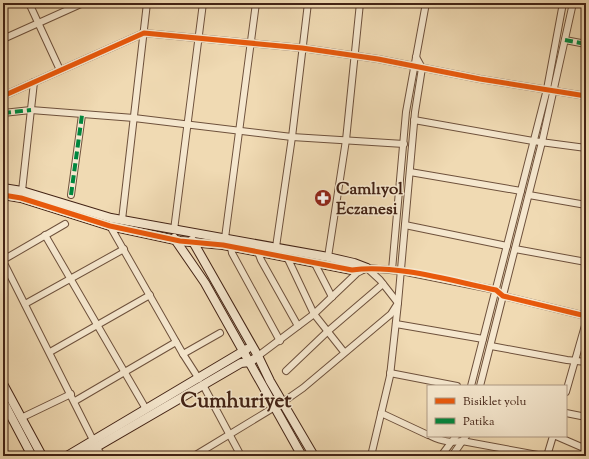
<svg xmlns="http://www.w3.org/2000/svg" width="589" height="459" viewBox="0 0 589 459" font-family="'Sorts Mill Goudy',serif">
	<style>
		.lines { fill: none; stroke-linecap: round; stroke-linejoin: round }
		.street-casing { stroke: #6e513c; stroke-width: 8 }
		.secondary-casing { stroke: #432315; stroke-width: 10 }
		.street { stroke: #f5e7ce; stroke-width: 6 }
		.secondary { stroke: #f5e7ce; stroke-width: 8 }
		.quiet { stroke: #00873e; stroke-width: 4; stroke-dasharray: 8 4; stroke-linecap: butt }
		.cycleway-casing { stroke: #f5e7ce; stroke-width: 8 }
		.cycleway { stroke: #e8590c; stroke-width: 5 }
		.labels { text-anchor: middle; stroke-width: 3; stroke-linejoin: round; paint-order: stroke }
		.poi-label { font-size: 17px; font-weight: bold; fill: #432315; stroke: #f5e7ce; text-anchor: start }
		.district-label { font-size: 21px; font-weight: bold; fill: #432315; stroke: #f5e7ce }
	</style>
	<rect width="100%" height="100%" fill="#f0dab3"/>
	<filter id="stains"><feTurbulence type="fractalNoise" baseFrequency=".005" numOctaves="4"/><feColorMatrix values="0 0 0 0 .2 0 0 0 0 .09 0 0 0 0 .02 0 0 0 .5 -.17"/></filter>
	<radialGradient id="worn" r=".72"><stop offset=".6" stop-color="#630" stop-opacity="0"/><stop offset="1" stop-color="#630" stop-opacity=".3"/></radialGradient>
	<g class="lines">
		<g class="street-casing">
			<g id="street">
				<path d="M29,3L60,70"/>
				<path d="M3,39L83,3"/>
				<path d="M565,40L586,44"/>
				<path d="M3,96L144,33L302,48L378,59L480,79L586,96"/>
				<path d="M3,113L31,110L134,118L292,137L404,144"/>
				<path d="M414,120L533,141L586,148"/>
				<path d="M410,172L521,191"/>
				<path d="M22,191L34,82"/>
				<path d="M71,195L82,115"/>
				<path d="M529,195L586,205"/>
				<path d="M122,220L147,3"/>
				<path d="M405,225L507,246"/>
				<path d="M110,226L183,354L199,379"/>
				<path d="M174,230L203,3"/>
				<path d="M45,235L146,409"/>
				<path d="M225,238L256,3"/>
				<path d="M231,247L232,253L280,341"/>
				<path d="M276,247L292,137L308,3"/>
				<path d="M515,249L586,262"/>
				<path d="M258,252L261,260L298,326"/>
				<path d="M287,257L314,314L344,352"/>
				<path d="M328,257L346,140L360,3"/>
				<path d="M3,260L65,224"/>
				<path d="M3,261L93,440"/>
				<path d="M314,262L332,297"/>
				<path d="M367,268L380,280L398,303L390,376L371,456"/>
				<path d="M392,270L406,112L426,3"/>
				<path d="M25,304L124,249"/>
				<path d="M396,324L483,339"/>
				<path d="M491,346L567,360L586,362"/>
				<path d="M50,352L150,295"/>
				<path d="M183,354L220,333"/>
				<path d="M258,356L314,314L357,273L367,268L401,271L496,290L503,296L586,316"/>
				<path d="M286,371L328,331L383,284"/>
				<path d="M390,373L457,386"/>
				<path d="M203,385L241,456"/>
				<path d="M471,386L547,89L563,3"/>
				<path d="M480,386L542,142L573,3"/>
				<path d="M566,392L586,322"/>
				<path d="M75,401L176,342"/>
				<path d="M381,413L428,435"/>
				<path d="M566,413L586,417"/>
				<path d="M21,418L71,394"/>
				<path d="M431,436C442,441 450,443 462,441L543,456"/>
				<path d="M556,436L586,449"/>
				<path d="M96,446L102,456"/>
				<path d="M194,456L283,402L303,388L391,314L398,303L415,112L422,68L416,57"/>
				<path d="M441,456L456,436"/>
				<path d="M452,456L466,436"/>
				<path d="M547,456L553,436"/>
			</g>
		</g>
		<g class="secondary-casing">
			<g id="secondary">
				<path d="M3,188L22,191L111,218L328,257L354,263L367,268"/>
				<path d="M3,195L21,198L110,226L180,241L223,245L352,270L366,268"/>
				<path d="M174,238L205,283L302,456"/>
				<path d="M192,240L258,356L270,381L314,456"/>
				<path d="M3,384L42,456"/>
				<path d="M3,401L32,456"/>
				<path d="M67,456L247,349"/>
				<path d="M81,456L241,363L250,362L254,359"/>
			</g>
		</g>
		<use href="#street" class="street"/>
		<use href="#secondary" class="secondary"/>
		<g class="quiet">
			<path d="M565,40L586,44"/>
			<path d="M3,113L31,110"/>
			<path d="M71,195L82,115"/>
		</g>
		<g class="cycleway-casing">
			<g id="cycleway">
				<path d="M3,96L144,33L302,48L378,59L480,79L586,96"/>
				<path d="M3,195L21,198L110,226L180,241L223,245L352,270C396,264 452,281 496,290L503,296L586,316"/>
			</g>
		</g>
		<use href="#cycleway" class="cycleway"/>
	</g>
	<defs>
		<g id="pharmacy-disc" transform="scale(0.9)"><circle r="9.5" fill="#8f2418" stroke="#f5e7ce"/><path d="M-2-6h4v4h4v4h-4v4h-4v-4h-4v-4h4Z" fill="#fff"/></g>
	</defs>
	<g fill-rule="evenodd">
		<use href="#pharmacy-disc" x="323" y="198"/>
	</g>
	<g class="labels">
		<g class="poi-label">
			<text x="336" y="194">Camlıyol<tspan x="336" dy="20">Eczanesi</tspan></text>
		</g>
		<g class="district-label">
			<text x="236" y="407">Cumhuriyet</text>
		</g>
	</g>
	<rect width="589" height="459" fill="none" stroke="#f0dab3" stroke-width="16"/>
	<rect x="4" y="4" width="581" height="451" fill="none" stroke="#432315" stroke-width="2"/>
	<rect x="8" y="8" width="573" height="443" fill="none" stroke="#432315"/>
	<rect x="427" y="385" width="140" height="52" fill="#f5e7ce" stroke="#ae9984"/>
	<rect x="435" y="398" width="20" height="6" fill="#e8590c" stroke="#ae9984"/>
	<text x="463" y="405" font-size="12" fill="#432315">Bisiklet yolu</text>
	<rect x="435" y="418" width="20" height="6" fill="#00873e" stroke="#ae9984"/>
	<text x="463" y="425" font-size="12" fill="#432315">Patika</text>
	<rect width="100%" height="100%" filter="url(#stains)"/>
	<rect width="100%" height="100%" fill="url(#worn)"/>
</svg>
